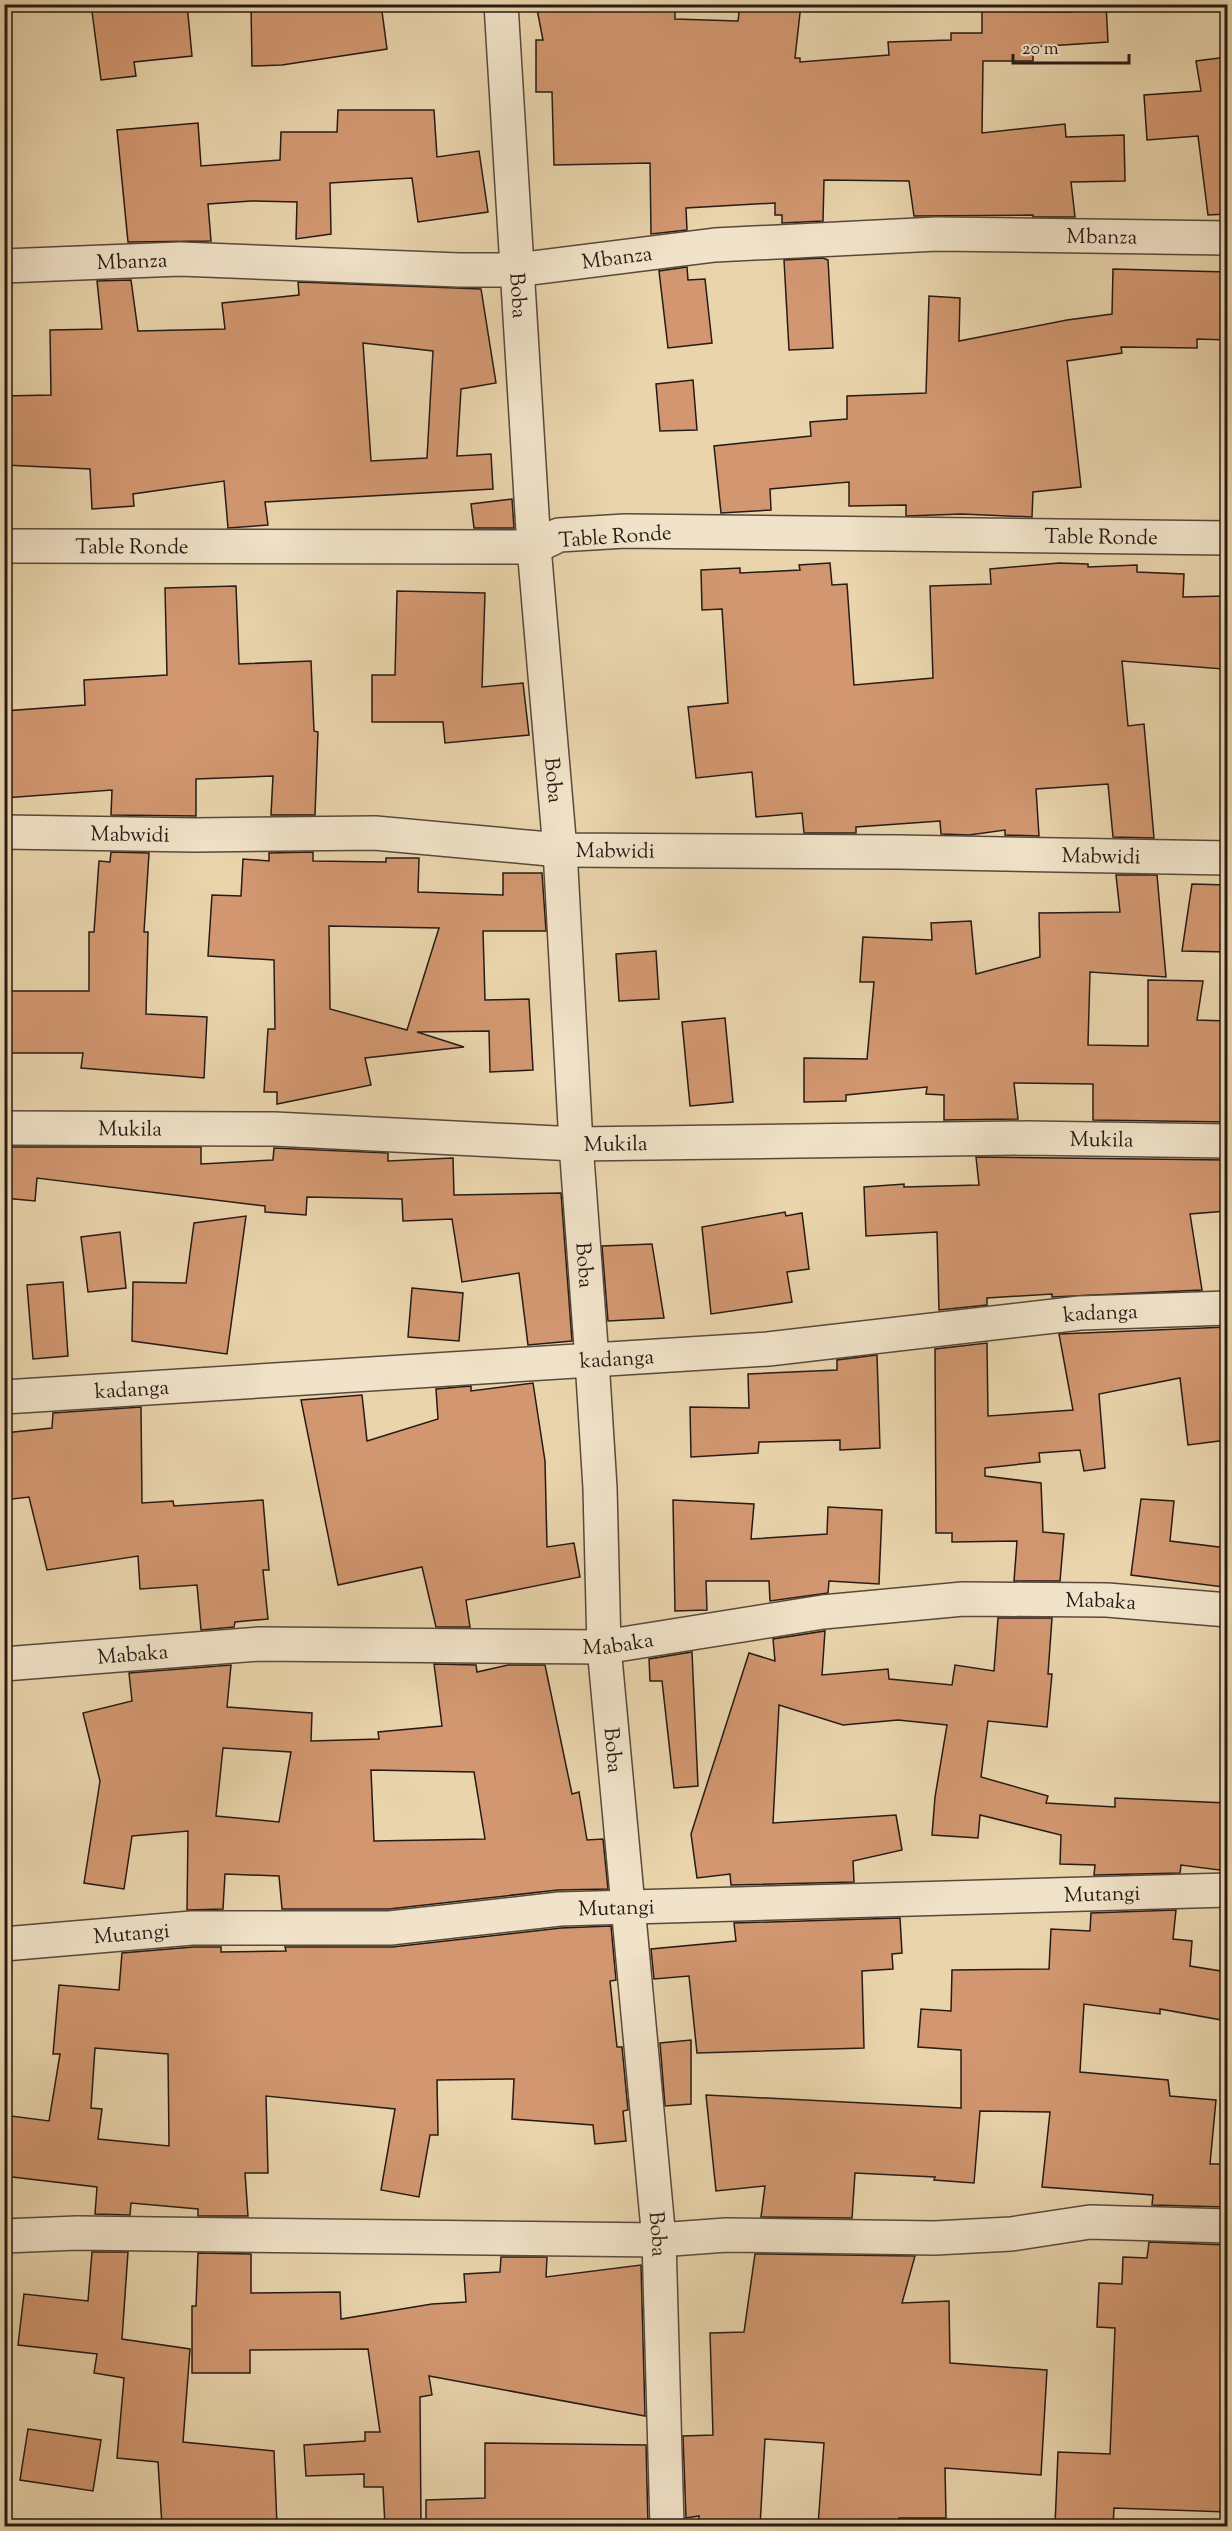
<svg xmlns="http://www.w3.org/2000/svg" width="1232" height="2531" viewBox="0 0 1232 2531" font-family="'Sorts Mill Goudy',serif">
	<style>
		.building { fill: #d29770; stroke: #271b15; stroke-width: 1.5; fill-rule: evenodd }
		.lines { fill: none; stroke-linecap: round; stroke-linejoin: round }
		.minor-casing { stroke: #58493b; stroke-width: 36 }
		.minor { stroke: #f1e3c9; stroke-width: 33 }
		.labels { text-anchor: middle; stroke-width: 4.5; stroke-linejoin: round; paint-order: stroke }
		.street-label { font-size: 21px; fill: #271b15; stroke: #f1e3c9 }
	</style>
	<rect width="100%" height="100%" fill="#e9d4ac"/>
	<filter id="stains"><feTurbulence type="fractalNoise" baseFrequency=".00333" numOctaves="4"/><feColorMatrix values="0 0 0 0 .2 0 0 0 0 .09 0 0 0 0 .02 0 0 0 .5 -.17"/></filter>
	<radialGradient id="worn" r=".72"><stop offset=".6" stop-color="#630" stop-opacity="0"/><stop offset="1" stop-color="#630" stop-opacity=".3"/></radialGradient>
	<g class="building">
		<path d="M91,4H187L192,56L134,62L136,76L101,80Z"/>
		<path d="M251,4H381L387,49L282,65L252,66Z"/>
		<path d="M536,4H675V19L738,21L740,4H801L795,58H800V62L889,55L888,42L951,40V33H982V11L1071,12L1070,4H1106L1108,42L1033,47V61H983L982,133L1065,124L1066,137L1124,135L1125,181L1071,182L1075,217H1033V215L914,216L909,181L824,180L823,221L782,223V215H775V203L686,208L687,230L651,234L650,163L554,165L552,92H536V40H543Z"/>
		<path d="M1227,57V214L1208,215L1198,136L1147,140L1144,95L1201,91L1196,61Z"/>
		<path d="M338,110H434L437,157L479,151L488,212L418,222L412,178L330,183L331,234L296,239L297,202L251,201L208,204L211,241L128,242L117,130L198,123L201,166L280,160L281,132H337Z"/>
		<path d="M823,258L828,260L833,348L789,350L784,260Z"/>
		<path d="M687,267L688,280L705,279L712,343L668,348L659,271Z"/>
		<path d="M1113,269L1227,272V340L1197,339V348L1121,347L1122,353L1067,361L1081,487L1033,492L1032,517L962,514L906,516V505L849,506V482L770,489L771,510L721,513L714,446L811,436L810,422L847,419V396L926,393L929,296L960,298L959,341L1067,320L1112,314Z"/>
		<path d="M131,280L138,331L225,329L222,303L299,295L298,282L481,289L496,383L461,389L457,456L491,454L493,489L265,502L268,525L228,528L224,481L133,494L134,506L92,509L90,469L4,465V396L51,395L50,330L102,329L97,281ZM363,343L433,351L427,458L371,461Z"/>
		<path d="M693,380L697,430L660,431L656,384Z"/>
		<path d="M512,499L514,528H474L471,504Z"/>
		<path d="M830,563L832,585L847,584L854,685L933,678L930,586L991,584L990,569L1059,563L1088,564V567L1137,565V572L1184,574L1183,597L1227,596V633H1225L1223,669L1122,661L1128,726L1144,724L1154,838L1113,837L1108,784L1036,789L1039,836L1005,835V830L969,835L941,834L940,821L856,827V833H804L802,813L756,817L752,772L696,778L688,707L728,703L722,609L702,610L701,570L740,568V573L800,570L799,565Z"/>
		<path d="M236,586L239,664L311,661L314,731L318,732L315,815H271L273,776L196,779V816L111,815L112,790L4,798V711L85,705L84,680L167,675L165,588Z"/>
		<path d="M397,591L485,593L482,687L523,683L529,735L445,743L443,722H372V675H395Z"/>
		<path d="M111,852L149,853L144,932H148L146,1014L207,1017L204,1078L81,1068L83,1053H4V991H89V932H94L99,861L110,862Z"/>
		<path d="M313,852V861L386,862V858H419L418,892L503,895V873H542L546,931H483L485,1000L529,999L533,1070L490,1072L489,1031L417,1032L464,1047L365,1058L371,1085L277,1104V1092H264L268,1029H275L274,960L208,956L212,895L241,896L243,859L269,861V853ZM329,926L439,928L407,1030L330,1009Z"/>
		<path d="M1116,875H1157L1166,977L1090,972L1088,1045L1148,1046V980L1203,981L1197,1020L1227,1021V1122L1093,1120V1084L1014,1083L1018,1119L944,1120V1095L926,1094L927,1087L846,1095V1101L804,1102V1058L867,1059L874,982H860L863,937L932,940L931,923L971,921L976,974L1040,957L1039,913L1120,912Z"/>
		<path d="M1192,884L1227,885V952L1182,951Z"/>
		<path d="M656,951L659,999L619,1001L616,954Z"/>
		<path d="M725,1018L733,1102L690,1106L682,1022Z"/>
		<path d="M4,1147H201V1164L273,1160L274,1148L388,1153V1161L453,1158L454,1195L561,1193L572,1341L528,1345L519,1273L462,1282L452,1219L403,1221L402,1199L307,1197L306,1215L265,1212V1206L37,1178L35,1201L4,1198Z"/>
		<path d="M976,1157L1227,1160V1211L1190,1214L1202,1290L1052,1297V1294L987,1298V1305L939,1310L937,1232L866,1236L864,1187L904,1184V1187L979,1185Z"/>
		<path d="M785,1212L786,1216L802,1213L809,1269L787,1272L792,1302L711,1314L702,1227Z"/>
		<path d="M246,1216L227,1354L132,1341L133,1282L186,1283L194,1223Z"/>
		<path d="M120,1232L126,1288L88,1292L81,1237Z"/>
		<path d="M652,1244L664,1318L608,1321L602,1246Z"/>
		<path d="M63,1282L68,1356L33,1359L27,1285Z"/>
		<path d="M412,1288L463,1293L459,1341L408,1337Z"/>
		<path d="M1227,1327V1440L1188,1445L1180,1378L1099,1394L1105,1468L1084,1471L1080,1450L1039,1453L1040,1462L985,1468V1476L1041,1483L1043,1532L1064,1534L1060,1581H1014L1017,1541L952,1542V1533H936L935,1349L987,1343L988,1416L1073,1410L1059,1334Z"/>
		<path d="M877,1355L880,1448L840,1450V1440L759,1442L758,1453L691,1457L690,1407L749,1408L748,1374L837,1370V1360Z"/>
		<path d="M533,1383L545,1461L547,1547L574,1543L580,1577L466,1600L470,1627H436L422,1567L338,1585L301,1400L362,1395L367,1441L438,1419L436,1389L471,1386V1391Z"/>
		<path d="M141,1407L142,1503L173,1501L174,1506L263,1500L269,1570H263L268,1619L235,1622L234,1627L201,1630L197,1585L140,1589L138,1556L47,1570L29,1497L4,1500V1433L52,1428L53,1413Z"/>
		<path d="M1141,1499L1174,1501L1170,1541L1227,1548L1223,1587L1131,1575Z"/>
		<path d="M673,1500L754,1504L751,1539L827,1534L828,1507L882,1510L879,1584L829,1581L828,1593L770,1601L769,1581H706L707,1610L675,1611Z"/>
		<path d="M998,1618H1052L1048,1674H1052L1047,1727L988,1721L981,1777L1048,1796L1046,1803L1115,1807V1798L1227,1803V1871L1181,1865L1180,1873L1094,1875L1095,1865L1060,1864L1061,1835L980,1815L978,1838L932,1835L935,1797L947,1725L898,1720L843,1725L779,1705L773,1823L896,1815L902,1850L853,1861L854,1882L731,1885L730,1874L697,1878L691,1834L749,1653L775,1661L773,1639L825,1631L822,1675L888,1669L889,1679L952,1685L955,1665L994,1671Z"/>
		<path d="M692,1652L698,1786L674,1788L662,1681H650L649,1659Z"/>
		<path d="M434,1664L476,1665L477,1672L508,1665H545L572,1794L579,1792L587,1840L603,1839L608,1889L558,1890L389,1909H282L279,1876L225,1874L223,1909L187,1910L188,1831L132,1836L124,1889L84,1883L100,1781L83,1713L132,1701L129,1673L231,1665L227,1707L312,1713L311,1741L379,1739L378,1732L442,1726ZM223,1748L291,1752L279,1822L216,1816ZM371,1770L474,1772L485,1839L374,1841Z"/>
		<path d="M1176,1910L1173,1939L1192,1941L1190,1966L1227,1972V2021L1160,2009V2014L1084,2004L1080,2072L1168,2080L1170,2096L1216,2100L1210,2164H1227V2207L1152,2205L1153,2195L1042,2187L1050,2112L980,2111L974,2183L934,2180L935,2177L855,2173L852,2218L761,2217L765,2186L716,2191L706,2095L961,2108V2050L918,2047L921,2009L951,2011L952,1970L1049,1969L1051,1929L1090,1931L1091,1913Z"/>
		<path d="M900,1918L902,1953L892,1954L893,1969L862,1971L864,2048L697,2053L689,1976L654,1979L651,1949L736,1941L734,1923Z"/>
		<path d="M611,1926L616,1980L610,1981L617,2047H622L628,2110L623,2111L626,2141L595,2144L593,2125L512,2119L514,2079L437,2080L438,2135H430L419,2197L381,2190L395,2109L266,2096L268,2173H245L248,2216H198V2209L131,2203L130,2215L95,2214L97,2187L4,2176V2115L49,2121L60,2054H53L59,1985L119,1990L122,1953L193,1947H221V1952L286,1951L285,1947H392L561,1928ZM95,2048L168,2054L169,2146L98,2139L102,2109L91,2108Z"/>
		<path d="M691,2040V2104L665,2106L660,2043Z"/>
		<path d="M1149,2242L1227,2245V2512L1114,2508L1113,2526H1055L1058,2452L1110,2454L1115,2328L1097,2327L1099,2283L1122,2284L1123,2257L1147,2258Z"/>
		<path d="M92,2252H128L122,2339L190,2349L183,2442L274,2451L277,2526H162L158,2462L117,2458L124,2378L94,2373L97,2354L18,2345L24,2294L88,2301Z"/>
		<path d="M198,2253L251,2254V2293L340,2292L341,2319L432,2304L466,2302L464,2274L500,2272L501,2257H547L546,2277L641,2265L645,2416L429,2376L432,2395L420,2397L421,2526H385L383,2487H364V2474L306,2476L304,2445L365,2441V2432H380L368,2349L250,2350V2373H192V2306H196Z"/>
		<path d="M755,2254L915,2256L902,2303L949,2301L950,2363L1047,2370L1041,2475L945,2468L946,2518H899V2526H818L824,2443L765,2439L760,2526H698L699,2516L686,2518L683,2436L713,2435L710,2333L744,2332Z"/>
		<path d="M28,2429L101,2440L93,2491L20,2480Z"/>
		<path d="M485,2443L646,2445L648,2524L632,2526H426V2500L485,2498Z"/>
	</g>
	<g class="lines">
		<g class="minor-casing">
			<g id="minor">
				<path id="s1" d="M501,4L534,547L560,850L576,1144L592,1360L600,1488L604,1647L659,2240L667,2526"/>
				<path id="s2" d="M4,266L180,259L459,270H516L715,245L937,234L1228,238"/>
				<path id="s3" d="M4,546L534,547L559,535L625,531L1228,538"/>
				<path id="s4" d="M4,832L195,835L375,833L560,850L898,852L1228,858"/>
				<path id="s5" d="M4,1128L274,1129L576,1144L1026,1138L1228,1141"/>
				<path id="s6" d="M4,1397L768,1349L1080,1313L1228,1308"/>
				<path id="s7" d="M4,1664L259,1644L604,1647L823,1612L963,1599L1107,1600L1228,1610"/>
				<path id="s8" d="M4,1944L192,1928H390L560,1909L1228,1890"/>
				<path d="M4,2236L77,2233L659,2240L726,2235L935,2238L1011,2234L1090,2222L1228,2226"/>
			</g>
		</g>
		<use href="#minor" class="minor"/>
	</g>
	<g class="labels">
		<g class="street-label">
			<text dy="7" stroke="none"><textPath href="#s2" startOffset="1100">Mbanza</textPath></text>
			<text dy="7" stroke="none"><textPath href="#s2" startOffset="614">Mbanza</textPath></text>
			<text dy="7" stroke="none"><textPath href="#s2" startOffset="128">Mbanza</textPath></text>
			<text dy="7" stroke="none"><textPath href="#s1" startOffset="292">Boba</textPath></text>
			<text transform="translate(615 536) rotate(-4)" y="7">Table Ronde</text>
			<text dy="7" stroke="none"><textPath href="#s3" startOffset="1100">Table Ronde</textPath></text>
			<text dy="7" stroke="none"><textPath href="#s3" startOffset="128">Table Ronde</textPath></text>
			<text dy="7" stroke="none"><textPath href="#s1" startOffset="778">Boba</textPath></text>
			<text dy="7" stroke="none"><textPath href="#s4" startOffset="126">Mabwidi</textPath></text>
			<text dy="7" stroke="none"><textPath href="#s4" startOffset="612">Mabwidi</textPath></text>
			<text dy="7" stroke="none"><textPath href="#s4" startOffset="1098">Mabwidi</textPath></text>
			<text dy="7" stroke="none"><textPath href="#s5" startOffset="126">Mukila</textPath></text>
			<text dy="7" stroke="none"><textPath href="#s5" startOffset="1098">Mukila</textPath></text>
			<text dy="7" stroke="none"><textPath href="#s5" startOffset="612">Mukila</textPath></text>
			<text dy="7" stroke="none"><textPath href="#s1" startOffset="1264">Boba</textPath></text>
			<text dy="7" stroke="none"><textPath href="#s6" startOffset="1100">kadanga</textPath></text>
			<text dy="7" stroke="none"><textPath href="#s6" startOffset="614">kadanga</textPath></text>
			<text dy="7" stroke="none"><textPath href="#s6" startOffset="128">kadanga</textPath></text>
			<text dy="7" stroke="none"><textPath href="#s7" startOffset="1101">Mabaka</textPath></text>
			<text dy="7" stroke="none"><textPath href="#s7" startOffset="615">Mabaka</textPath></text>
			<text dy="7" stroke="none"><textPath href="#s7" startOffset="129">Mabaka</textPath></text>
			<text dy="7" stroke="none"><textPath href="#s1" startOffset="1750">Boba</textPath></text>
			<text dy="7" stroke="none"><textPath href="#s8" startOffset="1100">Mutangi</textPath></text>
			<text dy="7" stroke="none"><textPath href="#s8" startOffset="614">Mutangi</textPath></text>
			<text dy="7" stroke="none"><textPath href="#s8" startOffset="128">Mutangi</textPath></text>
			<text dy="7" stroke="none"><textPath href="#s1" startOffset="2236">Boba</textPath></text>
		</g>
	</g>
	<rect width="1232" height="2531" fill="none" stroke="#e9d4ac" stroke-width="24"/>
	<rect x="6" y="6" width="1220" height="2519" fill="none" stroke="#271b15" stroke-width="3"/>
	<rect x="12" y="12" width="1208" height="2507" fill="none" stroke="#271b15" stroke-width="1.5"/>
	<path d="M1013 54v9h116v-9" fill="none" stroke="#271b15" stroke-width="3"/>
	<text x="1022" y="54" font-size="18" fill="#271b15" stroke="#f1e3c9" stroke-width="4.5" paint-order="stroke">20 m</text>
	<rect width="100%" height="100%" filter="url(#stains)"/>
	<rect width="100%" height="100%" fill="url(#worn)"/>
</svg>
